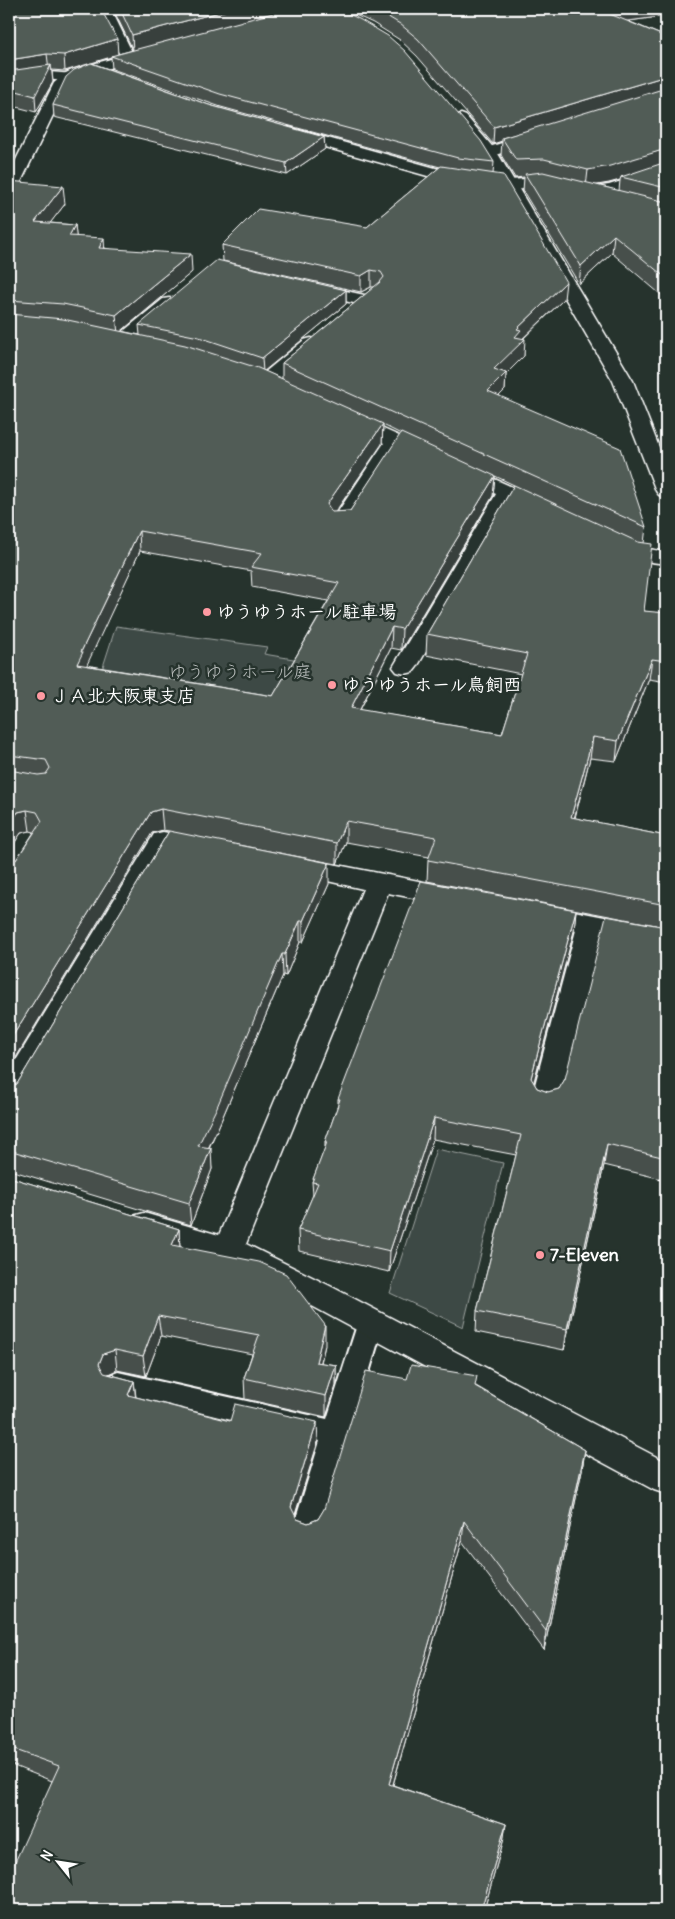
<svg xmlns="http://www.w3.org/2000/svg" width="675" height="1919" viewBox="0 0 675 1919" font-family="Delius,'Klee One',sans-serif">
	<style>
		.green { fill: #3e4944; stroke: #9ea4a2 }
		.lines { fill: none; stroke-linecap: round; stroke-linejoin: round }
		.service-casing { stroke: #fff; stroke-width: 4 }
		.minor-casing { stroke: #fff; stroke-width: 3 }
		.tertiary-casing { stroke: #fff; stroke-width: 3 }
		.service { fill: #26332d; fill-rule: evenodd }
		.minor { fill: #26332d; fill-rule: evenodd }
		.tertiary { fill: #26332d; fill-rule: evenodd }
		.wall { fill: #464f4b; stroke: #fff; fill-rule: evenodd }
		.shaded-wall { fill: #39403d; stroke: #fff }
		.building { fill: #515c57; stroke: #fff; fill-rule: evenodd }
		.poi-dot { fill: #ff9aa2; stroke: #26332d; stroke-width: 2 }
		.labels { text-anchor: middle; stroke-width: 5; stroke-linejoin: round; paint-order: stroke }
		.poi-label { font-size: 18px; font-weight: bold; fill: #fff; stroke: #26332d; text-anchor: start }
		.park-label { font-size: 18px; fill: #bbbfbe; stroke: #26332d }
	</style>
	<rect width="100%" height="100%" fill="#26332d"/>
	<filter id="ink" filterUnits="userSpaceOnUse"><feTurbulence type="fractalNoise" baseFrequency=".02" numOctaves="2"/><feDisplacementMap in="SourceGraphic" scale="10" xChannelSelector="R" yChannelSelector="G"/><feConvolveMatrix kernelMatrix="1 2 1 2 8 2 1 2 1" color-interpolation-filters="sRGB"/></filter>
	<g filter="url(#ink)">
		<g class="green">
			<path d="M116,626L267,647L264,654L305,661L278,709L100,676Z"/>
			<path d="M436,1149L503,1163L463,1327L390,1293Z"/>
		</g>
		<g class="lines">
			<g class="service-casing">
				<path id="service" d="M371,1311L380,1314L384,1322L323,1528L318,1537L308,1541L298,1537L293,1528L320,1441L118,1396L108,1392L104,1384L108,1376L118,1372L327,1419L358,1322L362,1314Z"/>
			</g>
			<g class="minor-casing">
				<g id="minor">
					<path d="M97,9H111L135,58L133,61H123Z"/>
					<path d="M49,72L74,74L76,77L74,80H49L9,86V78Z"/>
					<path d="M288,127L457,174L509,180L542,178L566,185L568,188L566,191L560,193L541,188L509,190L456,184L282,135L280,132L282,129Z"/>
					<path d="M537,132L543,134L545,137L543,140L489,157L483,155L481,152L483,149Z"/>
					<path d="M666,167V177C641,185 603,203 577,197L575,193L577,189L609,185Z"/>
					<path d="M309,283L369,296L372,300L369,304L363,305L303,292L300,288L303,284Z"/>
					<path d="M169,298L175,299L178,303L175,307L129,346L122,348L115,346L113,342L115,338L163,299Z"/>
					<path d="M311,338L318,340L320,344L318,348L273,385L266,387L259,385L256,381L259,377L304,340Z"/>
					<path d="M348,413L550,504L554,508L550,512L543,514L536,512L513,502L417,667L413,672L405,674L397,672L393,667L496,494L400,450L348,530L340,531L332,530L329,525L384,443L341,423L338,419L341,415Z"/>
					<path d="M616,536L649,549L666,552V564C649,562 616,557 605,542L608,537Z"/>
					<path d="M163,832L209,841L213,847L209,853L200,855L170,850L19,1104L9,1107V1072L154,834Z"/>
					<path d="M292,856L454,888L463,891L467,897L463,903L454,906L388,893L246,1244L332,1287L666,1462V1494L654,1490L310,1305L219,1260L133,1234L128,1225L133,1216L144,1213L219,1235L363,889L283,871L279,865L283,859Z"/>
					<path d="M538,904L666,929V947L602,935L561,1100L556,1108L546,1111L536,1108L531,1100L576,930L529,919L525,913L529,907Z"/>
				</g>
			</g>
			<g class="tertiary-casing">
				<g id="tertiary">
					<path d="M148,49L153,50L155,53L153,56L84,75L74,80L66,88L17,190L15,194L9,195V174L54,83L64,74L74,69Z"/>
					<path d="M461,114L466,116L497,152L633,381L666,465V497L659,495L656,491L613,381L482,154L453,119L456,116Z"/>
				</g>
			</g>
			<use href="#service" class="service"/>
			<use href="#minor" class="minor"/>
			<use href="#tertiary" class="tertiary"/>
		</g>
		<g class="wall">
			<path d="M9,9L118,54L133,50L113,9H339L494,162L493,174L564,299L523,339L524,356L506,374L505,390L499,396L646,527L644,543V611L666,615V682L649,679L616,761L590,758L575,818L666,836V1180L604,1165L564,1350L476,1332L477,1311L516,1155L433,1139L389,1272L299,1251L298,1230L313,1195L312,1182L325,1148V1142L338,1105V1099L576,910L574,931L534,1083L537,1088L548,1092L559,1089L565,1079L656,925L427,881L428,860L429,857L346,842L337,864L232,844L329,884L303,942H300L286,976L283,975L218,1128L209,1148L212,1169L191,1225L10,1170L9,1171V1087L17,1084L169,831L163,830L152,833L16,860L34,832L30,831L21,833L9,851V181L65,204L50,223L75,225L76,237L105,248L192,272L121,331L140,335L139,325L346,290V304L264,371L282,379V363L374,287H371L361,292L223,261L222,245L367,227L440,167L221,107L112,69L111,57L92,63L209,105L324,137L325,149L287,175L54,117L53,105L87,64L65,71L52,70L53,82L36,112L9,105ZM383,425L401,434L350,511L336,512L382,444ZM495,476L514,485L427,634L426,655L521,674L502,734L360,710L391,648L401,650L493,496ZM140,551L251,571L252,587L328,601L273,696L86,665Z"/>
			<path d="M342,9H666V16L628,21L666,37V299L612,253L579,284L523,191L524,177L515,178L501,155L502,141L493,144L417,56L400,40L373,23ZM620,180L619,191L597,185L609,183Z"/>
			<path d="M9,1177L179,1229L180,1247L325,1345L321,1363L336,1365V1386L326,1417L245,1399L244,1378L252,1354L161,1336L146,1376L117,1370L108,1374L134,1381L136,1397L318,1442L295,1515L297,1519L308,1523L318,1519L407,1379L476,1386L585,1450L582,1470L544,1650L462,1541L393,1785L506,1824L503,1842L484,1910H9L52,1781L9,1764Z"/>
		</g>
		<g class="shaded-wall">
			<path d="M231,9H291L133,51L132,35Z"/>
			<path d="M606,9H666V16L598,25L600,10Z"/>
			<path d="M117,39L118,55L111,56V57L65,71L64,55Z"/>
			<path d="M47,54L49,70L51,65L53,82L36,112L35,96L9,76V60Z"/>
			<path d="M666,76V92L502,138V141L493,144L494,127Z"/>
			<path d="M324,137L325,149L287,175L286,163Z"/>
			<path d="M666,149V166L621,177L620,180L609,183L586,187L588,170Z"/>
			<path d="M63,186L65,204L37,240L35,222Z"/>
			<path d="M75,225L77,243L69,236Z"/>
			<path d="M614,235L612,253L579,284L581,266Z"/>
			<path d="M104,238L105,256L99,248Z"/>
			<path d="M191,254L192,272L118,334L116,315Z"/>
			<path d="M371,270V287L361,292V276Z"/>
			<path d="M566,282L564,299L520,341L525,339L524,356L506,374L505,390L487,408L488,391L494,369L517,329Z"/>
			<path d="M346,290V304L263,372L262,358Z"/>
			<path d="M383,424L382,444L327,524V504Z"/>
			<path d="M495,476L493,496L401,650L402,629Z"/>
			<path d="M139,531L140,551L85,669L77,664L81,652Z"/>
			<path d="M392,627L391,648L350,729L351,708Z"/>
			<path d="M652,659L649,679L616,761L618,741Z"/>
			<path d="M593,737L590,758L569,838L571,817Z"/>
			<path d="M161,809L163,830L152,833L9,1069V1042L151,812Z"/>
			<path d="M27,810L30,831L21,833L9,851V826L18,812Z"/>
			<path d="M346,821V842L337,864V843Z"/>
			<path d="M329,863V884L303,942V921Z"/>
			<path d="M576,910L574,931L529,1100L531,1078Z"/>
			<path d="M300,921V942L286,976L285,954Z"/>
			<path d="M282,954L283,975L218,1128L199,1167L198,1146Z"/>
			<path d="M434,1118L433,1139L389,1272L390,1251Z"/>
			<path d="M607,1144L604,1165L564,1350L567,1329Z"/>
			<path d="M211,1148L212,1169L191,1225L189,1203Z"/>
			<path d="M179,1229L180,1250L172,1245Z"/>
			<path d="M158,1316L161,1336L146,1376L143,1356Z"/>
			<path d="M325,1325V1345L316,1382V1362Z"/>
			<path d="M115,1350L117,1370L106,1375L102,1385L99,1364L103,1354Z"/>
			<path d="M336,1365V1386L326,1417V1396Z"/>
			<path d="M134,1381L136,1402L128,1395Z"/>
			<path d="M317,1422L318,1442L291,1527V1507Z"/>
			<path d="M585,1450L582,1470L544,1650L546,1631Z"/>
			<path d="M464,1521L462,1541L388,1802L389,1784Z"/>
			<path d="M506,1824L503,1842L484,1910H481Z"/>
		</g>
		<g class="building">
			<path d="M9,9H101L117,39L64,55L47,54L9,60Z"/>
			<path d="M120,9H231L132,35Z"/>
			<path d="M288,9H339L361,20L388,36L405,51L481,141L494,162L458,158L220,94L111,56Z"/>
			<path d="M375,9H606L600,10L666,37V76L494,127L418,39L400,24Z"/>
			<path d="M91,63L209,105L324,137L286,163L53,105L66,77L74,70Z"/>
			<path d="M51,65L35,96L9,89V71Z"/>
			<path d="M666,88V149L610,166L588,170L544,159L516,160L502,138Z"/>
			<path d="M666,162V188L621,177Z"/>
			<path d="M441,166L503,175L566,282L517,329L521,330L515,337L525,339L494,369L506,373L488,391L620,448L646,527L282,363L380,282L384,277L381,272L371,270L361,276L222,245L258,209L367,227Z"/>
			<path d="M543,172L666,202V278L614,235L581,266L525,174Z"/>
			<path d="M9,181L63,186L35,222L75,225L69,236L104,238L99,248L191,254L116,315L63,304L9,300Z"/>
			<path d="M217,260L346,290L262,358L199,337L139,325Z"/>
			<path d="M9,314L63,319L185,345L258,368L383,424L327,504L332,512L350,511L401,433L495,476L402,629L392,627L351,708L502,734L527,654L427,634L514,485L638,542L652,544L644,611L666,613V661L652,659L618,741L593,737L571,817L666,836V905L428,860L436,837L346,821L337,843L161,809L151,812L9,1042V862L16,860L42,821L37,812L27,810L18,812L9,826V770L38,775L46,774L50,768L46,760L9,755ZM139,531L262,553L251,567L339,583L273,696L77,664L83,652H81Z"/>
			<path d="M169,831L329,863L303,921H300L285,954H282L217,1107L198,1146L211,1148L189,1203L9,1150V1087L17,1084Z"/>
			<path d="M421,881L576,910L531,1078L537,1088L548,1092L559,1089L565,1079L606,916L666,927V1158L607,1144L567,1329L477,1311L521,1135L434,1118L390,1251L298,1230L318,1183L312,1182L327,1142H325L340,1099H338Z"/>
			<path d="M9,1177L179,1229L172,1245L259,1262L286,1274L325,1325L316,1362L336,1365L326,1396L244,1378L259,1335L158,1316L143,1356L115,1350L103,1354L99,1364L104,1373L134,1381L128,1395L230,1421L235,1404L317,1422L291,1507L297,1519L308,1523L318,1519L324,1509L366,1371L407,1379L411,1365L477,1376L475,1386L585,1450L546,1631L464,1521L389,1784L506,1824L481,1910H9V1875L59,1766L9,1748Z"/>
		</g>
	</g>
	<g class="poi-dot">
		<circle cx="207" cy="612" r="5"/>
		<circle cx="332" cy="685" r="5"/>
		<circle cx="41" cy="696" r="5"/>
		<circle cx="540" cy="1255" r="5"/>
	</g>
	<g class="labels">
		<g class="poi-label">
			<text x="217" y="618">ゆうゆうホール駐車場</text>
			<text x="342" y="691">ゆうゆうホール鳥飼西</text>
			<text x="51" y="702">ＪＡ北大阪東支店</text>
			<text x="550" y="1261">7-Eleven</text>
		</g>
		<g class="park-label">
			<text x="240" y="678">ゆうゆうホール庭</text>
		</g>
	</g>
	<rect width="675" height="1919" fill="none" stroke="#26332d" stroke-width="30"/>
	<rect x="15" y="15" width="645" height="1889" fill="none" stroke="#fff" stroke-width="2" filter="url(#ink)"/>
	<g transform="translate(58 1862) rotate(300)" stroke="#26332d" stroke-width="4" paint-order="stroke">
	<path d="M0-4L9 19L0 12L-9 19Z" fill="#ffffff"/>
	<text y="-8" font-size="14" font-weight="bold" text-anchor="middle" fill="#ffffff">N</text>
	</g>
</svg>
